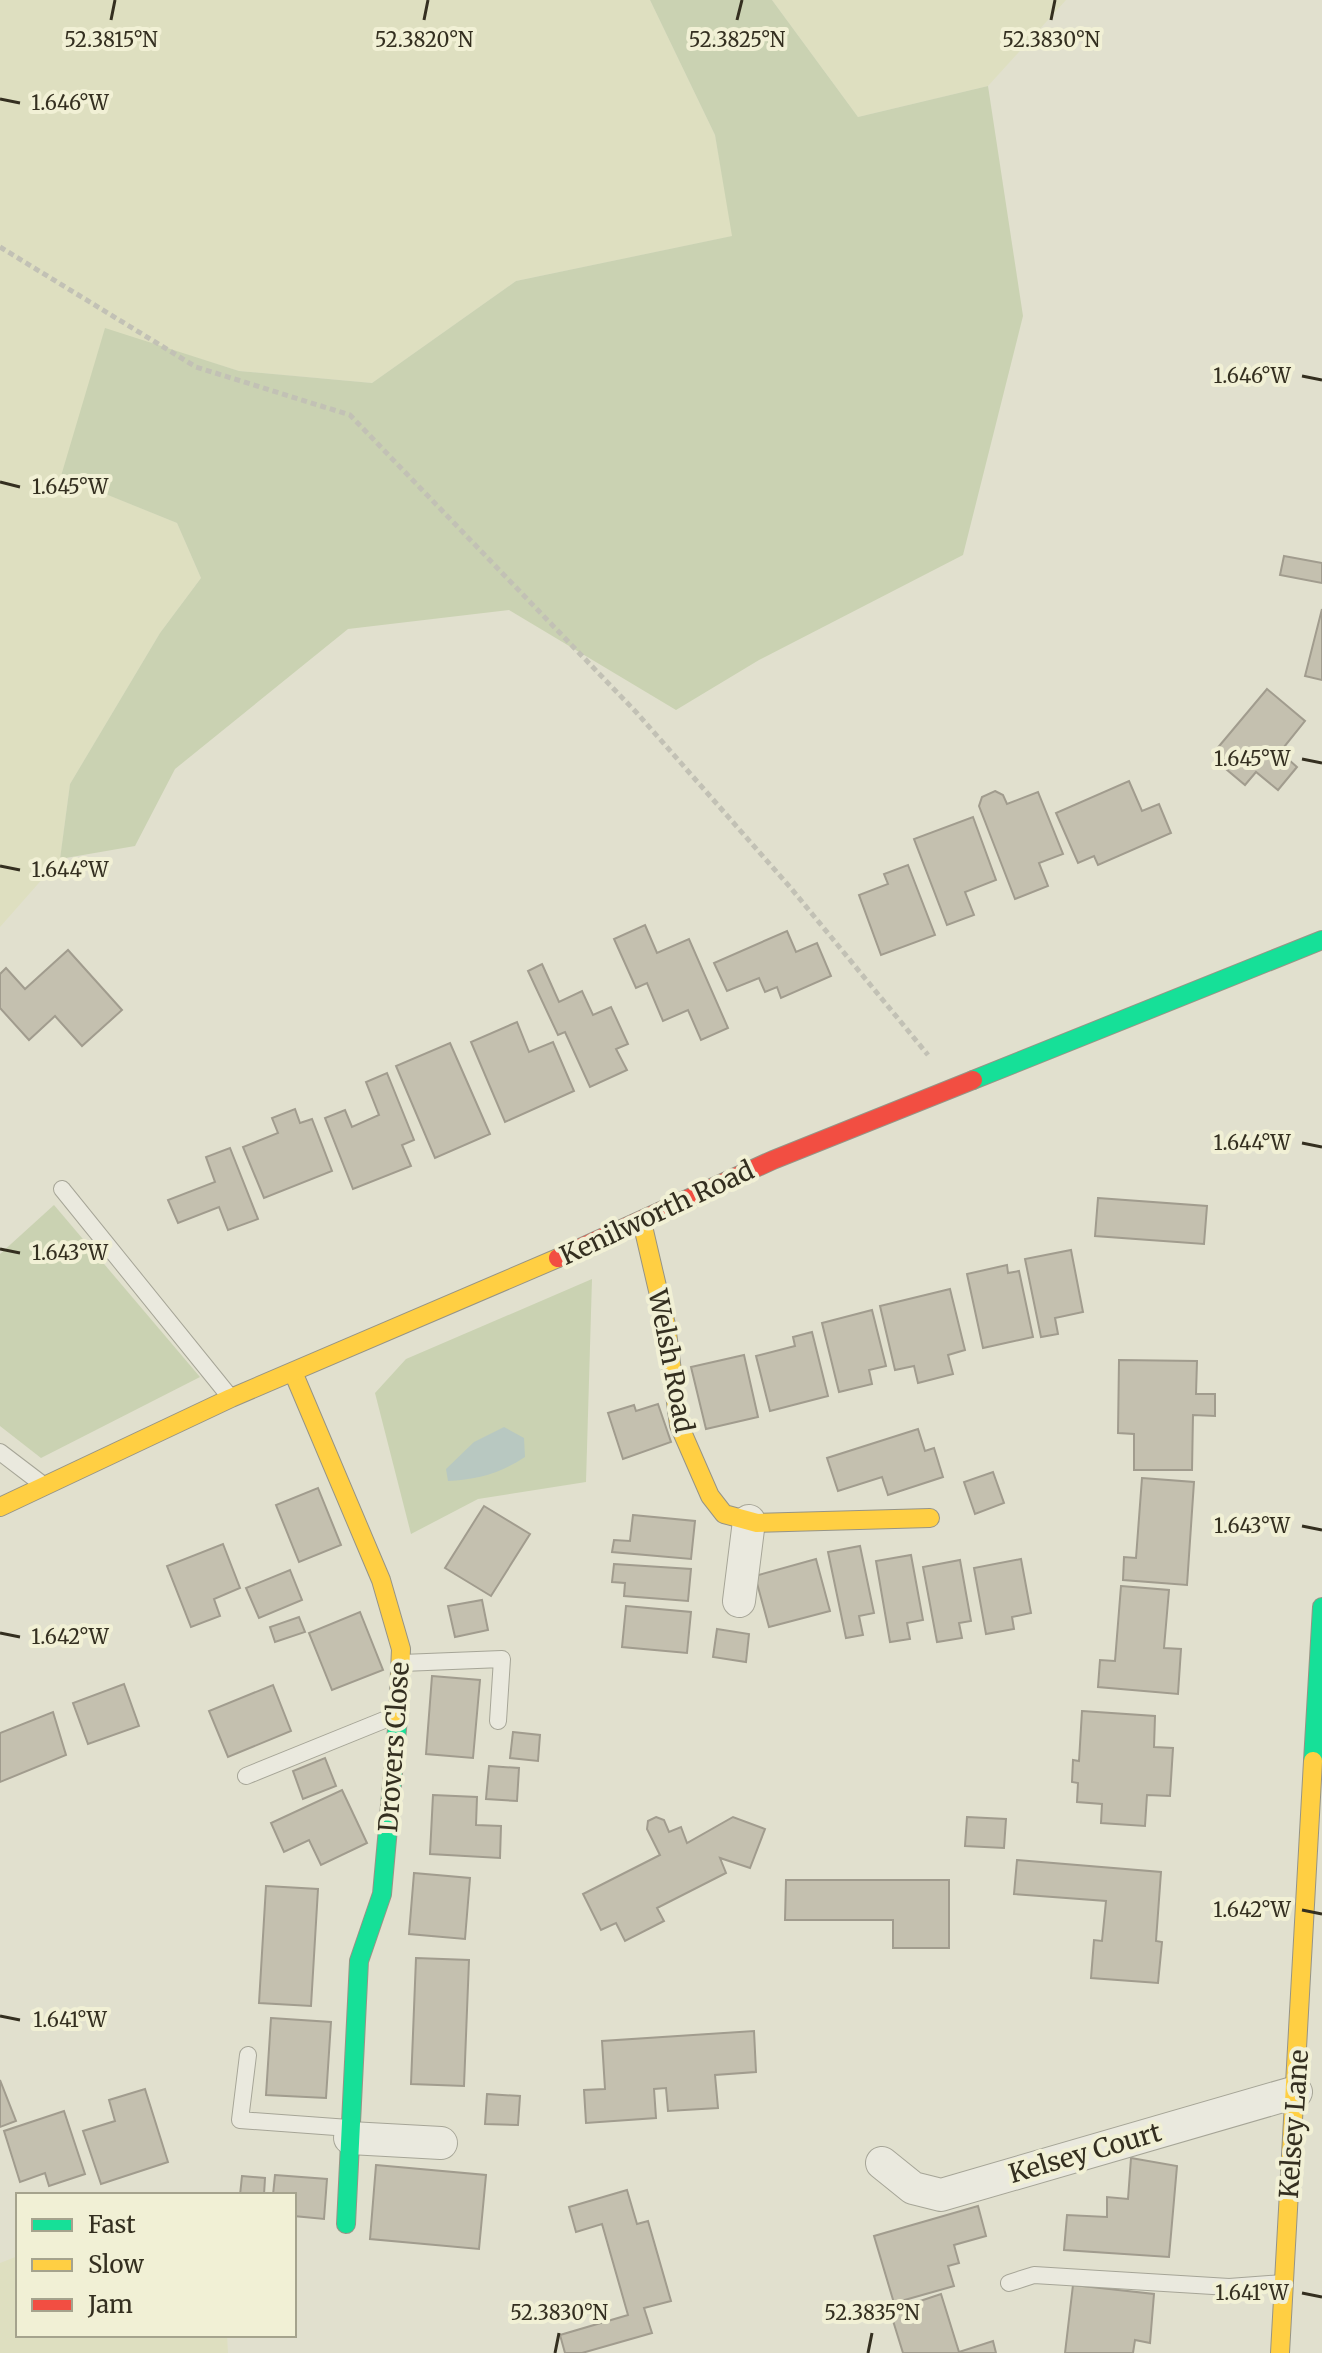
<svg xmlns="http://www.w3.org/2000/svg" width="1322" height="2353" viewBox="0 0 1322 2353" font-family="Merriweather,serif">
	<style>
		.farmland { fill: #dedfc0 }
		.green { fill: #cad2b2 }
		.water { fill: #b8c8c1 }
		.building { fill: #c4c0af; stroke: #a19c8e; stroke-width: 2 }
		.lines { fill: none; stroke-linecap: round; stroke-linejoin: round }
		.lane-casing { stroke: #a6a597; stroke-width: 18 }
		.street-casing { stroke: #a6a597; stroke-width: 34 }
		.fast-casing { stroke: #969486; stroke-width: 20 }
		.slow-casing { stroke: #969486; stroke-width: 20 }
		.jam-casing { stroke: #969486; stroke-width: 20 }
		.path { stroke: #c2c1b5; stroke-width: 5; stroke-dasharray: 6 4; stroke-linecap: butt }
		.lane { stroke: #eae9de; stroke-width: 16 }
		.street { stroke: #eae9de; stroke-width: 32 }
		.fast { stroke: #16e098; stroke-width: 18 }
		.slow { stroke: #ffcf43; stroke-width: 18 }
		.jam { stroke: #f24e42; stroke-width: 18 }
		.ticks { fill: none; stroke: #342f20; stroke-width: 3 }
		.labels { text-anchor: middle; stroke-width: 8; stroke-linejoin: round; paint-order: stroke }
		.street-label { font-size: 26px; fill: #342f20; stroke: #f1f0d5 }
		.ticks-label { font-size: 20px; text-anchor: middle; fill: #342f20; stroke: #f1f0d5; stroke-width: 8; stroke-linejoin: round; paint-order: stroke }
	</style>
	<rect width="100%" height="100%" fill="#e1e0ce"/>
	<g class="farmland">
		<path d="M0,0H650L715,135L733,236L516,281L372,383L239,371L105,329L62,476L177,523L201,578L160,633L70,784L60,859L0,927Z"/>
		<path d="M772,0H1066L988,86L858,117Z"/>
		<path d="M18,2256V2335H227L228,2353H0V2263Z"/>
	</g>
	<g class="green">
		<path d="M650,0H772L858,117L988,86L1023,316L963,555L759,660L676,710L509,610L348,629L175,769L135,846L60,859L70,784L160,633L201,578L177,523L61,476L105,328L239,371L372,383L516,281L732,236L715,135Z"/>
		<path d="M54,1205L200,1377L41,1458L0,1426V1254Z"/>
		<path d="M592,1279L586,1482L478,1499L411,1534L375,1393L406,1359Z"/>
	</g>
	<path class="water" d="M504,1427L524,1438L525,1457C501,1473 477,1480 448,1481L446,1469L474,1442Z"/>
	<g class="building">
		<path d="M1284,556L1322,563V583L1280,575Z"/>
		<path d="M1322,609V680L1305,676Z"/>
		<path d="M1267,689L1305,721L1280,752L1297,767L1278,790L1256,772L1245,785L1226,769L1230,764L1215,751Z"/>
		<path d="M1129,781L1142,811L1159,804L1171,833L1098,865L1094,856L1078,863L1056,813Z"/>
		<path d="M995,791L1003,795L1007,804L1038,792L1063,854L1039,863L1048,886L1015,899L979,806L982,797Z"/>
		<path d="M973,817L996,880L965,892L974,915L947,925L914,839Z"/>
		<path d="M908,865L935,935L881,955L859,895L888,884L884,874Z"/>
		<path d="M645,925L657,953L689,939L728,1028L701,1040L688,1010L663,1021L647,983L636,988L614,939Z"/>
		<path d="M787,931L796,952L817,943L831,976L781,998L777,987L765,992L759,978L727,991L714,963Z"/>
		<path d="M68,950L122,1010L82,1046L55,1016L29,1040L0,1008V974L6,968L25,989Z"/>
		<path d="M542,964L559,1002L582,991L593,1015L611,1007L628,1044L616,1049L627,1070L590,1087L565,1032L558,1035L528,971Z"/>
		<path d="M517,1022L529,1052L553,1042L574,1091L505,1122L471,1042Z"/>
		<path d="M450,1043L490,1134L435,1158L396,1066Z"/>
		<path d="M387,1073L414,1140L402,1145L411,1166L353,1189L325,1118L345,1110L352,1127L379,1115L366,1082Z"/>
		<path d="M295,1109L300,1123L312,1119L332,1171L264,1198L243,1147L278,1133L272,1118Z"/>
		<path d="M230,1148L258,1219L228,1230L219,1207L178,1223L168,1200L215,1182L206,1157Z"/>
		<path d="M1098,1198L1207,1206L1204,1244L1095,1236Z"/>
		<path d="M1071,1250L1083,1312L1055,1318L1058,1334L1041,1337L1025,1259Z"/>
		<path d="M1007,1265L1008,1273L1019,1271L1033,1337L983,1348L967,1274Z"/>
		<path d="M950,1289L965,1350L948,1355L953,1374L918,1383L914,1366L895,1370L880,1306Z"/>
		<path d="M872,1310L886,1366L869,1370L872,1384L839,1392L822,1323Z"/>
		<path d="M812,1332L828,1396L770,1411L756,1356L795,1346L793,1337Z"/>
		<path d="M744,1355L758,1417L706,1429L691,1367Z"/>
		<path d="M1119,1360L1197,1361L1196,1394H1215V1416L1193,1415L1192,1470H1134V1434L1118,1433Z"/>
		<path d="M658,1404L671,1442L623,1459L608,1413L634,1405L636,1411Z"/>
		<path d="M918,1429L925,1451L934,1448L943,1477L888,1495L882,1477L838,1491L827,1458Z"/>
		<path d="M993,1472L1004,1503L975,1514L964,1482Z"/>
		<path d="M1142,1478L1194,1482L1187,1585L1123,1580L1124,1557L1136,1558Z"/>
		<path d="M318,1488L341,1545L299,1562L276,1505Z"/>
		<path d="M484,1506L530,1534L491,1596L445,1568Z"/>
		<path d="M633,1515L695,1521L691,1559L612,1552L614,1540L630,1541Z"/>
		<path d="M223,1544L240,1588L214,1599L220,1616L191,1627L167,1566Z"/>
		<path d="M860,1546L874,1613L859,1616L863,1635L846,1638L828,1552Z"/>
		<path d="M911,1555L923,1620L907,1623L910,1639L890,1642L876,1561Z"/>
		<path d="M816,1559L830,1611L769,1627L755,1576Z"/>
		<path d="M1021,1559L1031,1613L1012,1617L1014,1629L986,1634L974,1568Z"/>
		<path d="M960,1560L971,1621L959,1623L962,1638L937,1642L923,1567Z"/>
		<path d="M614,1564L691,1569L688,1601L624,1596L625,1583L612,1582Z"/>
		<path d="M290,1570L302,1600L259,1618L246,1588Z"/>
		<path d="M1121,1586L1169,1590L1164,1648L1181,1649L1178,1694L1098,1687L1100,1660L1115,1661Z"/>
		<path d="M482,1600L488,1630L455,1637L448,1606Z"/>
		<path d="M626,1606L691,1612L687,1653L622,1647Z"/>
		<path d="M360,1612L383,1670L332,1690L309,1633Z"/>
		<path d="M299,1617L305,1632L275,1642L270,1627Z"/>
		<path d="M717,1629L749,1634L746,1662L713,1657Z"/>
		<path d="M432,1676L480,1680L473,1758L426,1754Z"/>
		<path d="M124,1684L139,1726L88,1744L73,1703Z"/>
		<path d="M273,1685L291,1731L228,1757L209,1711Z"/>
		<path d="M1082,1711L1155,1716L1154,1747L1173,1748L1170,1796L1147,1795L1145,1826L1101,1823L1102,1804L1077,1802L1078,1783L1072,1782L1073,1760L1079,1761Z"/>
		<path d="M53,1712L66,1755L0,1782V1733Z"/>
		<path d="M513,1732L540,1735L538,1761L510,1758Z"/>
		<path d="M325,1758L336,1786L303,1799L293,1771Z"/>
		<path d="M489,1766L519,1768L517,1801L486,1799Z"/>
		<path d="M342,1790L367,1843L321,1865L309,1840L284,1852L271,1823Z"/>
		<path d="M433,1795L477,1797L476,1825L501,1826L500,1858L430,1854Z"/>
		<path d="M656,1817L664,1820L669,1832L681,1827L687,1843L733,1817L765,1829L750,1868L720,1858L726,1873L657,1908L664,1921L625,1941L616,1923L601,1930L583,1894L660,1855L647,1829L648,1821Z"/>
		<path d="M967,1817L1006,1819L1004,1848L965,1846Z"/>
		<path d="M1017,1860L1161,1872L1156,1941L1162,1942L1158,1983L1091,1978L1094,1940L1102,1941L1106,1901L1014,1894Z"/>
		<path d="M414,1873L470,1878L465,1939L409,1934Z"/>
		<path d="M786,1880H949V1948H893V1920H785Z"/>
		<path d="M266,1886L318,1889L311,2006L259,2003Z"/>
		<path d="M416,1958L469,1960L464,2086L411,2084Z"/>
		<path d="M271,2018L331,2022L326,2098L266,2095Z"/>
		<path d="M754,2031L756,2072L715,2075L718,2108L668,2111L666,2088L654,2089L656,2118L586,2123L584,2090L605,2089L602,2041Z"/>
		<path d="M0,2080L16,2121L0,2127Z"/>
		<path d="M145,2089L168,2162L101,2184L83,2131L115,2121L109,2100Z"/>
		<path d="M487,2094L520,2096L518,2125L485,2124Z"/>
		<path d="M64,2111L85,2174L49,2186L45,2173L20,2182L4,2131Z"/>
		<path d="M1131,2158L1177,2166L1169,2257L1064,2250L1067,2215L1107,2217V2197L1128,2199Z"/>
		<path d="M376,2165L486,2175L479,2249L370,2239Z"/>
		<path d="M275,2175L327,2179L324,2219L294,2216V2195H273Z"/>
		<path d="M242,2176L265,2178L264,2195H240Z"/>
		<path d="M627,2190L637,2224L648,2221L671,2301L644,2308L652,2333L582,2353H565L560,2335L628,2315L602,2224L576,2232L569,2207Z"/>
		<path d="M978,2206L986,2236L954,2245L959,2263L948,2266L954,2286L894,2303L874,2236Z"/>
		<path d="M1073,2285L1154,2294L1150,2343L1135,2340L1133,2353H1065Z"/>
		<path d="M941,2294L959,2352L993,2341L996,2353H903L890,2311Z"/>
	</g>
	<g class="lines">
		<g class="lane-casing">
			<g id="lane">
				<path d="M62,1189L230,1397"/>
				<path d="M0,1452L42,1484"/>
				<path d="M402,1663L502,1659L498,1721"/>
				<path d="M246,1776L394,1716"/>
				<path d="M248,2055L240,2120L349,2128"/>
				<path d="M1009,2283L1034,2275L1229,2287L1282,2283"/>
			</g>
		</g>
		<g class="street-casing">
			<g id="street">
				<path d="M739,1601L749,1521"/>
				<path d="M350,2138L441,2143"/>
				<path d="M882,2163L913,2188L941,2195L1296,2092"/>
			</g>
		</g>
		<g class="fast-casing">
			<g id="fast">
				<path d="M973,1080L1322,940"/>
				<path d="M1313,1761L1322,1607"/>
				<path d="M346,2224L359,1961L382,1894L398,1718"/>
			</g>
		</g>
		<g class="slow-casing">
			<g id="slow">
				<path d="M642,1222L666,1325L679,1425L710,1496L724,1514L757,1523L930,1518"/>
				<path d="M293,1372L381,1580L401,1649L398,1718"/>
				<path d="M0,1507L231,1398L558,1258"/>
				<path d="M1280,2353L1313,1761"/>
			</g>
		</g>
		<g class="jam-casing">
			<path id="jam" d="M558,1258L773,1160L973,1080"/>
		</g>
		<path class="path" d="M0,247L196,367L350,415L636,712L790,887L928,1055"/>
		<use href="#lane" class="lane"/>
		<use href="#street" class="street"/>
		<use href="#fast" class="fast"/>
		<use href="#slow" class="slow"/>
		<use href="#jam" class="jam"/>
	</g>
	<path class="ticks" d="M111,20L115,0M424,20L428,0M737,20L742,0M1051,20L1055,0M0,99L20,103M1302,376L1322,380M0,482L20,487M1302,759L1322,763M0,866L20,870M1302,1143L1322,1147M0,1249L20,1253M1302,1526L1322,1530M0,1633L20,1637M1302,1910L1322,1914M0,2016L20,2020M1302,2293L1322,2297M555,2353L559,2333M868,2353L872,2333"/>
	<g class="labels">
		<g class="street-label">
			<text transform="translate(657 1213) rotate(-25)" y="9">Kenilworth Road</text>
			<text transform="translate(671 1361) rotate(79)" y="9">Welsh Road</text>
			<text transform="translate(394 1747) rotate(-86)" y="9">Drovers Close</text>
			<text transform="translate(1294 2124) rotate(-86)" y="9">Kelsey Lane</text>
			<text transform="translate(1085 2153) rotate(-16)" y="9">Kelsey Court</text>
		</g>
	</g>
	<g class="ticks-label">
		<text x="111" y="47">52.3815°N</text>
		<text x="424" y="47">52.3820°N</text>
		<text x="737" y="47">52.3825°N</text>
		<text x="1051" y="47">52.3830°N</text>
		<text x="70" y="110">1.646°W</text>
		<text x="1252" y="383">1.646°W</text>
		<text x="70" y="494">1.645°W</text>
		<text x="1252" y="766">1.645°W</text>
		<text x="70" y="877">1.644°W</text>
		<text x="1252" y="1150">1.644°W</text>
		<text x="70" y="1260">1.643°W</text>
		<text x="1252" y="1533">1.643°W</text>
		<text x="70" y="1644">1.642°W</text>
		<text x="1252" y="1917">1.642°W</text>
		<text x="70" y="2027">1.641°W</text>
		<text x="1252" y="2300">1.641°W</text>
		<text x="559" y="2320">52.3830°N</text>
		<text x="872" y="2320">52.3835°N</text>
	</g>
	<rect x="16" y="2193" width="280" height="144" fill="#f1f0d5" stroke="#a5a38d" stroke-width="2"/>
	<rect x="32" y="2219" width="40" height="12" fill="#16e098" stroke="#a5a38d" stroke-width="2"/>
	<text x="88" y="2233" font-size="24" fill="#342f20">Fast</text>
	<rect x="32" y="2259" width="40" height="12" fill="#ffcf43" stroke="#a5a38d" stroke-width="2"/>
	<text x="88" y="2273" font-size="24" fill="#342f20">Slow</text>
	<rect x="32" y="2299" width="40" height="12" fill="#f24e42" stroke="#a5a38d" stroke-width="2"/>
	<text x="88" y="2313" font-size="24" fill="#342f20">Jam</text>
</svg>
